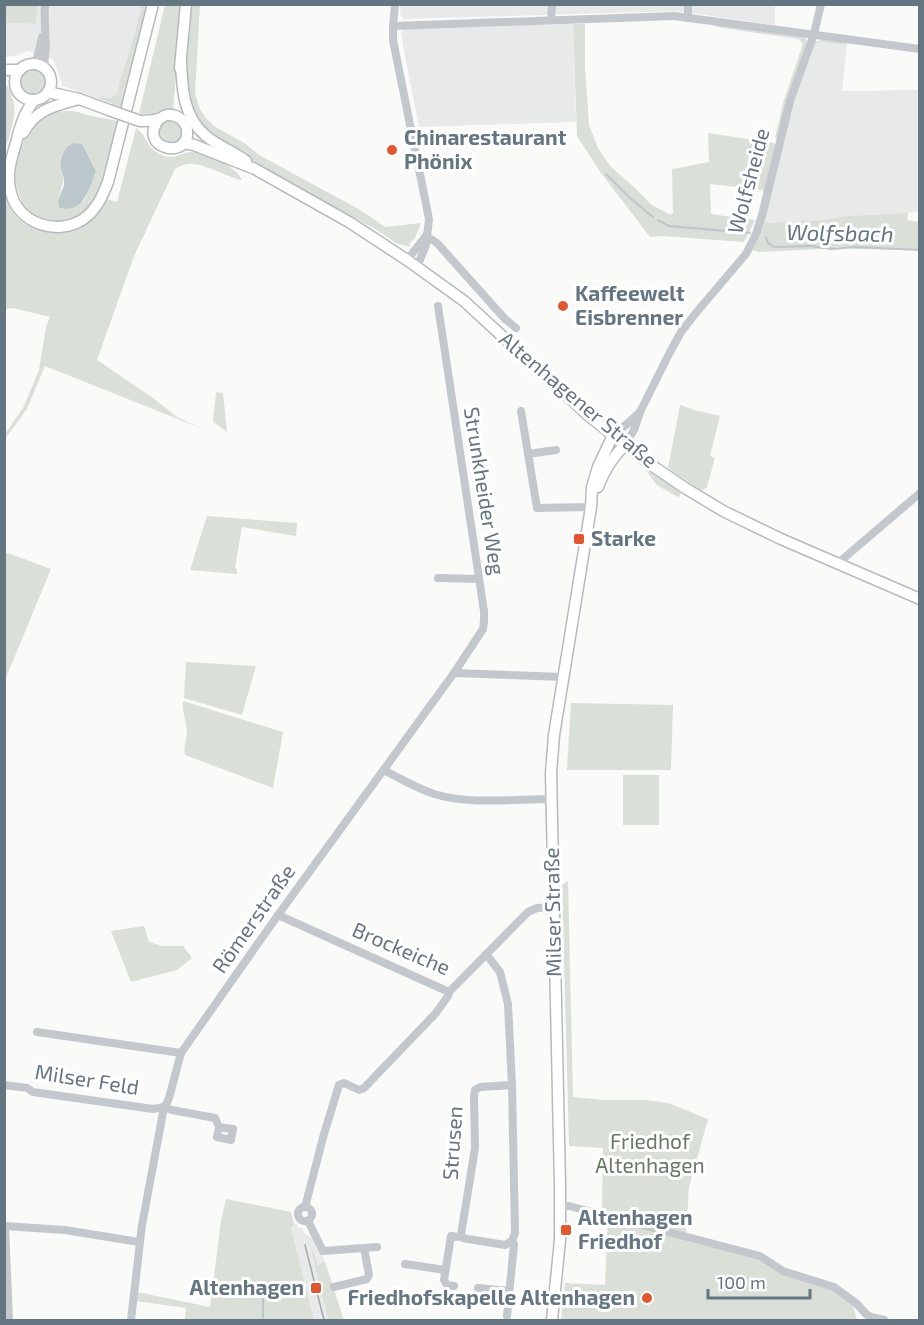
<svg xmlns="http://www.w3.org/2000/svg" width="924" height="1325" viewBox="0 0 924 1325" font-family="'Exo 2',sans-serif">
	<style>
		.built { fill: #e8e9e9 }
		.green { fill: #dadfd7; fill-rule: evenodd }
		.water { fill: #bbc7cb }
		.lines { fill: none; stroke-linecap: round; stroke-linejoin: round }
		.stream { stroke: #bbc7cb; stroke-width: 2 }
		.major-casing { stroke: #b5babe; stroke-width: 13 }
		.minor { stroke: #c3c8cc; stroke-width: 8 }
		.major { stroke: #fff; stroke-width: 10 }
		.tram { stroke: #a2aab0; stroke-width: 1.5 }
		.major-bridge-casing { stroke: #b5babe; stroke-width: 13; stroke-linecap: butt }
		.major-bridge { stroke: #fff; stroke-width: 10 }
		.poi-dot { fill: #e4572e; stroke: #fff; stroke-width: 2 }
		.labels { text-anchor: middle; stroke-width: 6; stroke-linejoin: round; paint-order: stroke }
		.poi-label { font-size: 21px; font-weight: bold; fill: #657683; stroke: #fff; text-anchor: start }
		.street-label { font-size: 21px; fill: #657683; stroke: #fff }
		.park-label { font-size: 21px; fill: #687a64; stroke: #fff }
		.water-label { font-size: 22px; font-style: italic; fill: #60757c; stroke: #fff }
	</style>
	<rect width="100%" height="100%" fill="#fafaf8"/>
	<g class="built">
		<path d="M401,4L775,5V25L677,11L404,19L400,15Z"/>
		<path d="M38,5H142L131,46L120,78L117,94L113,98L100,97L99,99L63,86L53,59L27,51L15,56L5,57V23L36,24Z"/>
		<path d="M573,24L576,122L419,127L406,62L401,33L405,28Z"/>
		<path d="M820,42L847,45L842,91L919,90V211L908,213L845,216L827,220L765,223L794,103L813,46Z"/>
		<path d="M296,1223L298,1228H302L304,1233L315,1239L325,1262L318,1265L309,1243L328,1320H314L291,1228L294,1224Z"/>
	</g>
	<g class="green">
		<path d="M5,4L38,5L36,24L5,23Z"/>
		<path d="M142,5H151L125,108L99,99L100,97L111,98L117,94L120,79L131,46Z"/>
		<path d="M165,5H182L173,112L149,116L139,113Z"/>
		<path d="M191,5H200L195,93L199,107L205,117L214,126L246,144L259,155L362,211L385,227L421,223L415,238L409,244L410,247L396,243L377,230L264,169V166H259L236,149L207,133L189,108L186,60Z"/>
		<path d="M573,24H585V67L589,125L598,148L611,167L635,188L652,205L669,214H673L672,169L709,162L708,133L774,143L776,146L765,193L762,190L710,184L711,214L755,220L744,242L662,236L650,237L601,173L577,136Z"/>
		<path d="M717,24L803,35L807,41L778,138H775L784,100L803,44L799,39L716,27Z"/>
		<path d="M822,39L847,43V45L820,42L813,46L794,103L765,223L826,220L845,216L908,213L907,220L919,222V250L855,249L841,247L823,249L758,252L752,250L792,102L812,44Z"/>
		<circle cx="33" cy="82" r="13"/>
		<path d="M5,83C22,106 12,126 5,151Z"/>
		<path d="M58,110L59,112C75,108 82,115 97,117C107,119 111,119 121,122L100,197L79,218L59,223L48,221L30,213L23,204L18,192L15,179L16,169L19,153L27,133L37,120ZM82,144L96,171L84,201L59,196L64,179L61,169L63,153Z"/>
		<circle cx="171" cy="132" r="12"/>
		<path d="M136,128C148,136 145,148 162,155C175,161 182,151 194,152C208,153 237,167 242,180C226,177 205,163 190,164C184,164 180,166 175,169L134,256L97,360L153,398L177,417L203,429L45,366L27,409L5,439V434L23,408L39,370L46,327L50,317L13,308L5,309L4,196C9,206 13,216 22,222C32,229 42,229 54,229C77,229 97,222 107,199L117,202Z"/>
		<path d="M216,392L223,393L227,432L213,422Z"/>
		<path d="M680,405L694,410L720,416L710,456L715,458L707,487L703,490H700L668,468Z"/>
		<path d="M644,468H646L681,491L679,498L657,485Z"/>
		<path d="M207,516L297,523L296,536L242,527L235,568L237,569V574L190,570Z"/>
		<path d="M5,552L51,569L5,680L4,552Z"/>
		<path d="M186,662L256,666L242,715L184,698Z"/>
		<path d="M183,701L283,732L273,788L185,755C183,747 187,739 187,731C186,720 182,711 183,701Z"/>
		<path d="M571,703L673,705L671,770H567Z"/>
		<rect x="623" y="775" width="36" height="50"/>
		<path d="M568,881L573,1097L603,1100H645L668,1103L708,1119L689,1187L686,1233L602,1211L603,1148L569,1146L562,885Z"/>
		<path d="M144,926L149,942L162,946H183L192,958L177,970L131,982L111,931Z"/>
		<path d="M226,1199L291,1212L294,1224L291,1228L314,1320H185L186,1308L136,1301L137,1292L210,1307L221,1221Z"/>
		<path d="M608,1218L761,1259L834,1289L853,1305L857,1320H561L565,1283L605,1285Z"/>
		<path d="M309,1242L318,1265L325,1262L344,1320H328Z"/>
	</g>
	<path class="water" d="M73,143L82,144L96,171C89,189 84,213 60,208C55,197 66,190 64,179C64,176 62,173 61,169C60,159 63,148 73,143Z"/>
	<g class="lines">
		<g class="stream">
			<path d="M606,174L630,198L653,217"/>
			<path d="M658,220L669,226L738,232"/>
			<path d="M742,232L750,233"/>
			<path d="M766,237L768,243L774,247L811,246L832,249L856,247L920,250"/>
			<path d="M261,1283L263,1288V1320"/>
		</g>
		<g class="major-casing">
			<g id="major">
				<path d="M181,61C182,88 183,117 206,136C218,146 234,152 246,161"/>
				<circle cx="33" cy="82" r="18"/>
				<path d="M180,68L186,4"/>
				<path d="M4,70H20"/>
				<path d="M48,92L79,99L109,110"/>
				<path d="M34,100C24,113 20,127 16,143C11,159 6,176 11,193C18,223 56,236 82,220C96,211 102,197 108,182L153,4"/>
				<path d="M140,121C146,121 153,121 158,119C166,117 159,117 167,115C176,114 186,120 187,130C191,161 136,149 159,119"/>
				<path d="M23,133C36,109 54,106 79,99"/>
				<path d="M183,143L194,145L255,169L349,222L407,260L464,301L589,416L647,462L685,488L725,512L781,539L920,599"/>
				<path d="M598,487C604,471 612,457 625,445"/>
				<path d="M552,1320L560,1240V1186L551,773L554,735L591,507L592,487L598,467L613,435"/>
			</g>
		</g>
		<g class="minor">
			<path d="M45,4C44,18 45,31 46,45C46,53 43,61 45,70"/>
			<path d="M395,4L393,26V40L429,219L426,245L417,267"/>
			<path d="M688,18V4"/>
			<path d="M551,20L552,4"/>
			<path d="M393,26L674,16L920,49"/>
			<path d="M34,65L38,55L42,37"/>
			<path d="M426,236L437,243L505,319L516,328"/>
			<path d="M407,260L426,236"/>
			<path d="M521,411L537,508L591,507"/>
			<path d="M613,435L627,424L639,413"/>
			<path d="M625,445L634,430L641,410L669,354L681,332L695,314L746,254L756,234L762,215L790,101L814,34L821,4"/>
			<path d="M528,454L556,450"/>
			<path d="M837,564L920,493"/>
			<path d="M438,578L479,579"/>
			<path d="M454,673L563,677"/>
			<path d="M384,770C400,779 417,788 434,794C471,805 513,799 551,799"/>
			<path d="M278,915L449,992"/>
			<path d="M486,954L500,972L508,1004L512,1085L515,1233L512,1241"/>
			<path d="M37,1032L181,1053"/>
			<path d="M4,1085L27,1088L33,1092L153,1109L164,1107"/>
			<path d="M164,1107L172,1110L215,1118L219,1127L233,1129L231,1140L217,1137L219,1127"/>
			<path d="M560,1206H569L760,1256L783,1271L834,1287L856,1303L866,1314L871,1317L884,1320"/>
			<circle cx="305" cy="1214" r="7"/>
			<path d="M305,1207L324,1134L339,1085L344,1083L359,1090L364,1088L436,1013L448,996L449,992L528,912L537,908L553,907"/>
			<path d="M308,1221L323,1251L377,1247"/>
			<path d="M4,1226L65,1230L139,1242"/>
			<path d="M5,1226L9,1320"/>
			<path d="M461,1235L475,1148L474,1096L475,1090L480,1087L512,1085"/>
			<path d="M405,1264L445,1270"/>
			<path d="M454,1286L447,1285L444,1280L451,1236L457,1237L461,1235L463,1238L468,1239L505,1245L512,1241"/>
			<path d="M334,1287L367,1279L369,1275L364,1248"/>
			<path d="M478,1288L509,1291"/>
			<path d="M507,1316L514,1244L512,1241"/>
			<path d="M131,1320L142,1225L164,1107L167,1103L169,1098L181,1053L278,915L454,673L483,629L484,621V611L438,306"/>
		</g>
		<use href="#major" class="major"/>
		<path class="tram" d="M305,1245L324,1320"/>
		<g class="major-bridge-casing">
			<path id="major-bridge" d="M109,110L140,121"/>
		</g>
		<use href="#major-bridge" class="major-bridge"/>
	</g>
	<g class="poi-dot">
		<circle cx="392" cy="150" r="6"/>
		<circle cx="563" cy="306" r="6"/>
		<rect x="573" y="533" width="12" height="12" rx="3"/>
		<rect x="560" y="1224" width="12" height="12" rx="3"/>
		<rect x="310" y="1282" width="12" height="12" rx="3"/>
		<circle cx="647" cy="1298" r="6"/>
	</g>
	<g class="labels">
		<g class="poi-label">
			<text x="404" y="145">Chinarestaurant<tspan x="404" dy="24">Phönix</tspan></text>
			<text x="575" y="301">Kaffeewelt<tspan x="575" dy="24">Eisbrenner</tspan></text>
			<text x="591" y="546">Starke</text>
			<text x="578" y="1225">Altenhagen<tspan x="578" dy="24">Friedhof</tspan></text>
			<text x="304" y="1295" text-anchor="end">Altenhagen</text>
			<text x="635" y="1305" text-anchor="end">Friedhofskapelle Altenhagen</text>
		</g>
		<g class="street-label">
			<text transform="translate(749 181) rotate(-75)" y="7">Wolfsheide</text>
			<text transform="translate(578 400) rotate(40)" y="7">Altenhagener Straße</text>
			<text transform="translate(484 491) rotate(81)" y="7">Strunkheider Weg</text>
			<text transform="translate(553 912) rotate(-91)" y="7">Milser Straße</text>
			<text transform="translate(254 919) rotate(-55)" y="7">Römerstraße</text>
			<text transform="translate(401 949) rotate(23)" y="7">Brockeiche</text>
			<text transform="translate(87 1080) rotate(9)" y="7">Milser Feld</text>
			<text transform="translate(453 1143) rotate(-86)" y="7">Strusen</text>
		</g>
		<g class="park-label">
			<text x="650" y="1149">Friedhof<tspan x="650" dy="24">Altenhagen</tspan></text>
		</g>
		<g class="water-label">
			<text transform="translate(840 233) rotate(1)" y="8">Wolfsbach</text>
		</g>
	</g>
	<rect width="924" height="1325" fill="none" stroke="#657683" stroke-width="12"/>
	<path d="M708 1289v9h102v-9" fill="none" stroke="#657683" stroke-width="3"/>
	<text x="717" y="1289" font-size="18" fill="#657683" stroke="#ffffff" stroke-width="4.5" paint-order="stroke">100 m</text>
</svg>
